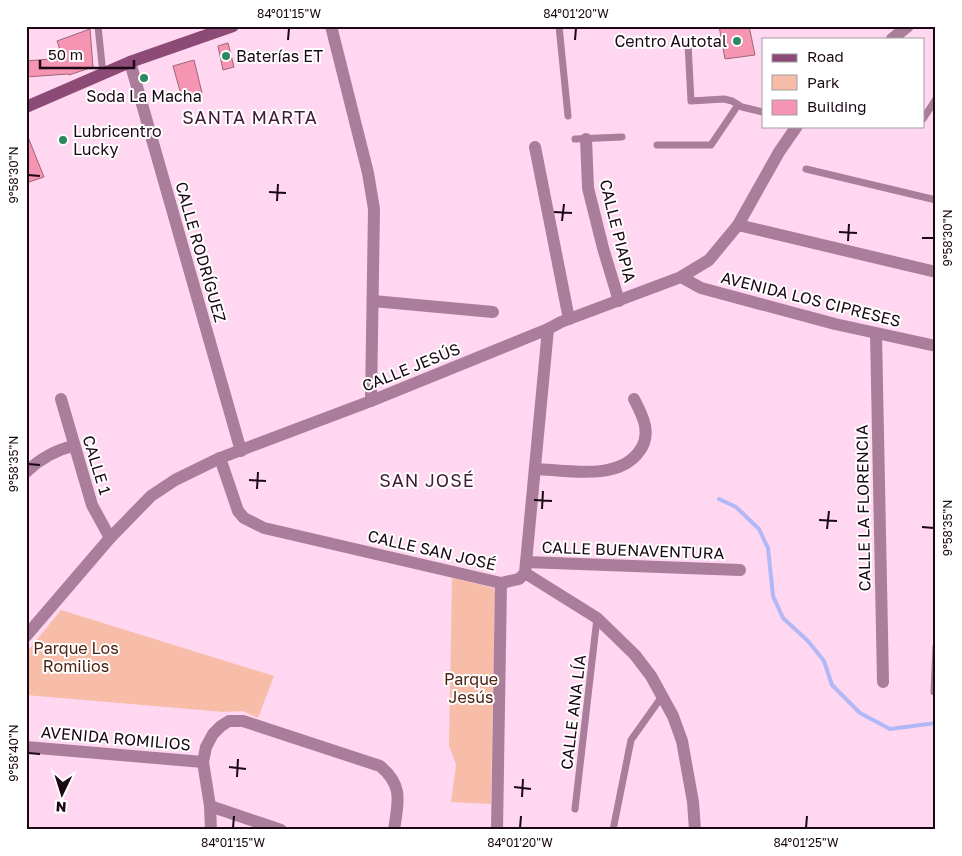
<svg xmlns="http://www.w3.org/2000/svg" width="962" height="856" viewBox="0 0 962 856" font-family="'Golos Text',sans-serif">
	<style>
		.green { fill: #f7bda8 }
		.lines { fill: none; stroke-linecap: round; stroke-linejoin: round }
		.stream { stroke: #b2b7f6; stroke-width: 4 }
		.building { fill: #f695b3; stroke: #9a6776 }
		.service { stroke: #aa7e9a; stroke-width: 7 }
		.minor { stroke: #aa7e9a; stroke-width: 12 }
		.tertiary { stroke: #aa7e9a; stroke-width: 12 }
		.secondary { stroke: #8b4b76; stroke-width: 12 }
		.ticks { fill: none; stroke: #1a0914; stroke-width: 2 }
		.poi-dot { fill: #2b8860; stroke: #fff; stroke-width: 2 }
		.labels { text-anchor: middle; stroke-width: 4; stroke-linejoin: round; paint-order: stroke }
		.poi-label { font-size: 16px; fill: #1a0914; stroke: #fff; text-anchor: start }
		.street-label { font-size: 16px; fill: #1a0914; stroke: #fff }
		.park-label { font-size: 16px; fill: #4e2211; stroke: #fff }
		.neighbourhood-label { font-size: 18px; letter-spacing: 1px; fill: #421c36; stroke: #fff }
		.neatline { fill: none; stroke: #1a0914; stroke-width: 2 }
		.ticks-label { font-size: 12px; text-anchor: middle; fill: #1a0914 }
	</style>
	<rect width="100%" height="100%" fill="#ffd7f0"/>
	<g class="green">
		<path d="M452,578L494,588L495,594L491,804L451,802L456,765L449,745Z"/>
		<path d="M61,610L274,676L258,718L243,711L224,712L26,695V653Z"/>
	</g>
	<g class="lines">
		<path class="stream" d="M719,499L736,507L759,529L768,548L773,596L783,618L808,641L824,661L832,685L860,713L890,729L936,723"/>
	</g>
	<g class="building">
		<path d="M719,26H749L755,55L725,59Z"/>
		<path d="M90,29L93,67L69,75L68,74L26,77V61L63,58L57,41Z"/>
		<path d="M228,43L234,67L223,70L218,46Z"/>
		<path d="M194,60L202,93L182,98L173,66Z"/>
		<path d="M26,132L44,177L26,183Z"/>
	</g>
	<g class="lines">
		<g class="service">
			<path d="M98,26L103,74"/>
			<path d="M559,26L568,116"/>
			<path d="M688,44L691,101L724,99L732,101L742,107L763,112"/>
			<path d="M923,119L936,99"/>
			<path d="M575,139L622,137"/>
			<path d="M657,145H711L738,105"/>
			<path d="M806,169L936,200"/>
			<path d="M934,692L936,646"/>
			<path d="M575,809L597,618"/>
			<path d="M613,830L631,740L663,695"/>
		</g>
		<g class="minor">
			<path d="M331,26L368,173L374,209L371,401"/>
			<path d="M130,62L241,451"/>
			<path d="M586,139L588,188L603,248L619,301"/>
			<path d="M535,147L569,319"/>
			<path d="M738,225L936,272"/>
			<path d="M681,277L701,288L835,324L936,346"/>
			<path d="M373,301L493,312"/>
			<path d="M876,334L883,682"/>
			<path d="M61,399L92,505L110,538"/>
			<path d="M220,458L238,511L244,518L264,528L501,583L519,579L525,573L548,329"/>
			<path d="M535,469C567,470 616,481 638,453C653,435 643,416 634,399"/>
			<path d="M26,472C40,459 55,450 73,446"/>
			<path d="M526,562L740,570"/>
			<path d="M525,573L597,618L635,655L651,676L673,716L682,741L693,802L695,830"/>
			<path d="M26,747L203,762"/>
			<path d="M210,806L281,830"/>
			<path d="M211,830L210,806L203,762L206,747L213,734L221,726L229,721H243L380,766C404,786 398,802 394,830"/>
			<path d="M497,830L501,583"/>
		</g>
		<g class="tertiary">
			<path d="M892,39L908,26"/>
			<path d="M26,636L110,538L151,496L175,480L220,458L371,401L548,329L561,322L681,277L709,260L738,225L779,152L797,126"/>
		</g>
		<path class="secondary" d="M26,107L130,62L233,26"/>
	</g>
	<path class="ticks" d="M288,40L289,28M575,40L576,28M28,175L40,176M269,192L286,193M277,201L278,184M554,212L572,213M562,221L564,204M839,232L857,233M922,238H934M848,241L849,224M28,464L40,465M249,480L266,481M257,489L258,472M534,500L552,501M542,509L543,491M819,520L837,521M922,527L934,528M827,529L829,511M28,753L40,754M229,767L246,769M237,777L238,759M514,787L531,789M522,797L523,779M233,828L234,816M520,828L521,816M806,828L807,816"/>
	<g class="poi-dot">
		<circle cx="737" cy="41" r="5"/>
		<circle cx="226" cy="56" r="5"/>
		<circle cx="144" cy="78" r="5"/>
		<circle cx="63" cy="140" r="5"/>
	</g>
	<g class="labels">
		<g class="poi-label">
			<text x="727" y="47" text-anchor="end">Centro Autotal</text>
			<text x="236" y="62">Baterías ET</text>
			<text x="144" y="102" text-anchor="middle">Soda La Macha</text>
			<text x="73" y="137">Lubricentro<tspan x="73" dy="18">Lucky</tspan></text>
		</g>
		<g class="street-label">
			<text transform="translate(618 231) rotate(76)" y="6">CALLE PIAPIA</text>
			<text transform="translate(201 252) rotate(74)" y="6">CALLE RODRÍGUEZ</text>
			<text transform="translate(811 299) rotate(14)" y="6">AVENIDA LOS CIPRESES</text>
			<text transform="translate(411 367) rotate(-22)" y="6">CALLE JESÚS</text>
			<text transform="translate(97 465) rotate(73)" y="6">CALLE 1</text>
			<text transform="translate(863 508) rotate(-91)" y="6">CALLE LA FLORENCIA</text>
			<text transform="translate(432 550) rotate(13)" y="6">CALLE SAN JOSÉ</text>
			<text transform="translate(633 550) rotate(2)" y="6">CALLE BUENAVENTURA</text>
			<text transform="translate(573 712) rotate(-83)" y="6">CALLE ANA LÍA</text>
			<text transform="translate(116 738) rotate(5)" y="6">AVENIDA ROMILIOS</text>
		</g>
		<g class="park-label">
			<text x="76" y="654">Parque Los<tspan x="76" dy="18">Romilios</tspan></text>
			<text x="471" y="685">Parque<tspan x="471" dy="18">Jesús</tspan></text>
		</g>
		<g class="neighbourhood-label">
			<text x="250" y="124">SANTA MARTA</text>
			<text x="427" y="487">SAN JOSÉ</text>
		</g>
	</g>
	<rect width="962" height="856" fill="none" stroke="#ffffff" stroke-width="55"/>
	<rect x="762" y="38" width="162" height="90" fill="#ffffff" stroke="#a39da1"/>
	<rect x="772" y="54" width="25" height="8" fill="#8b4b76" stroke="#a39da1"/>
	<text x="807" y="62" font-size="15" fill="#1a0914">Road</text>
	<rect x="772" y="75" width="25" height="15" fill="#f7bda8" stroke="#a39da1"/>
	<text x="807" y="88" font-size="15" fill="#1a0914">Park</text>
	<rect x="772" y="100" width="25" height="15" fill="#f695b3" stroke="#a39da1"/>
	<text x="807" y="112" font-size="15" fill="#1a0914">Building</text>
	<g transform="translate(62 794) rotate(184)" stroke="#ffffff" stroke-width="4" paint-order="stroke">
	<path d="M0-4L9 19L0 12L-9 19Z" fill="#1a0914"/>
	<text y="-8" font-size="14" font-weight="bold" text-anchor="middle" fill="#1a0914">N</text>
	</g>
	<path d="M40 60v8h94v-8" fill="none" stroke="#1a0914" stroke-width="2.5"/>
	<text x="48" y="60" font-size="15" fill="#1a0914" stroke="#ffffff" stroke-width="4" paint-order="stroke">50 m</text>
	<rect x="28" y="28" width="906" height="800" class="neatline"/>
	<g class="ticks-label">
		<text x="289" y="18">84°01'15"W</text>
		<text x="576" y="18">84°01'20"W</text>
		<text transform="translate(14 175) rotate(-90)" y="4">9°58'30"N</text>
		<text transform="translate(948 238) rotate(-90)" y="4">9°58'30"N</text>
		<text transform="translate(14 464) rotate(-90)" y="4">9°58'35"N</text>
		<text transform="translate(948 528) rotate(-90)" y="4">9°58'35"N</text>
		<text transform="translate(14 753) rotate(-90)" y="4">9°58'40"N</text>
		<text x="233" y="847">84°01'15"W</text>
		<text x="520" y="847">84°01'20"W</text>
		<text x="806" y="847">84°01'25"W</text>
	</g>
</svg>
